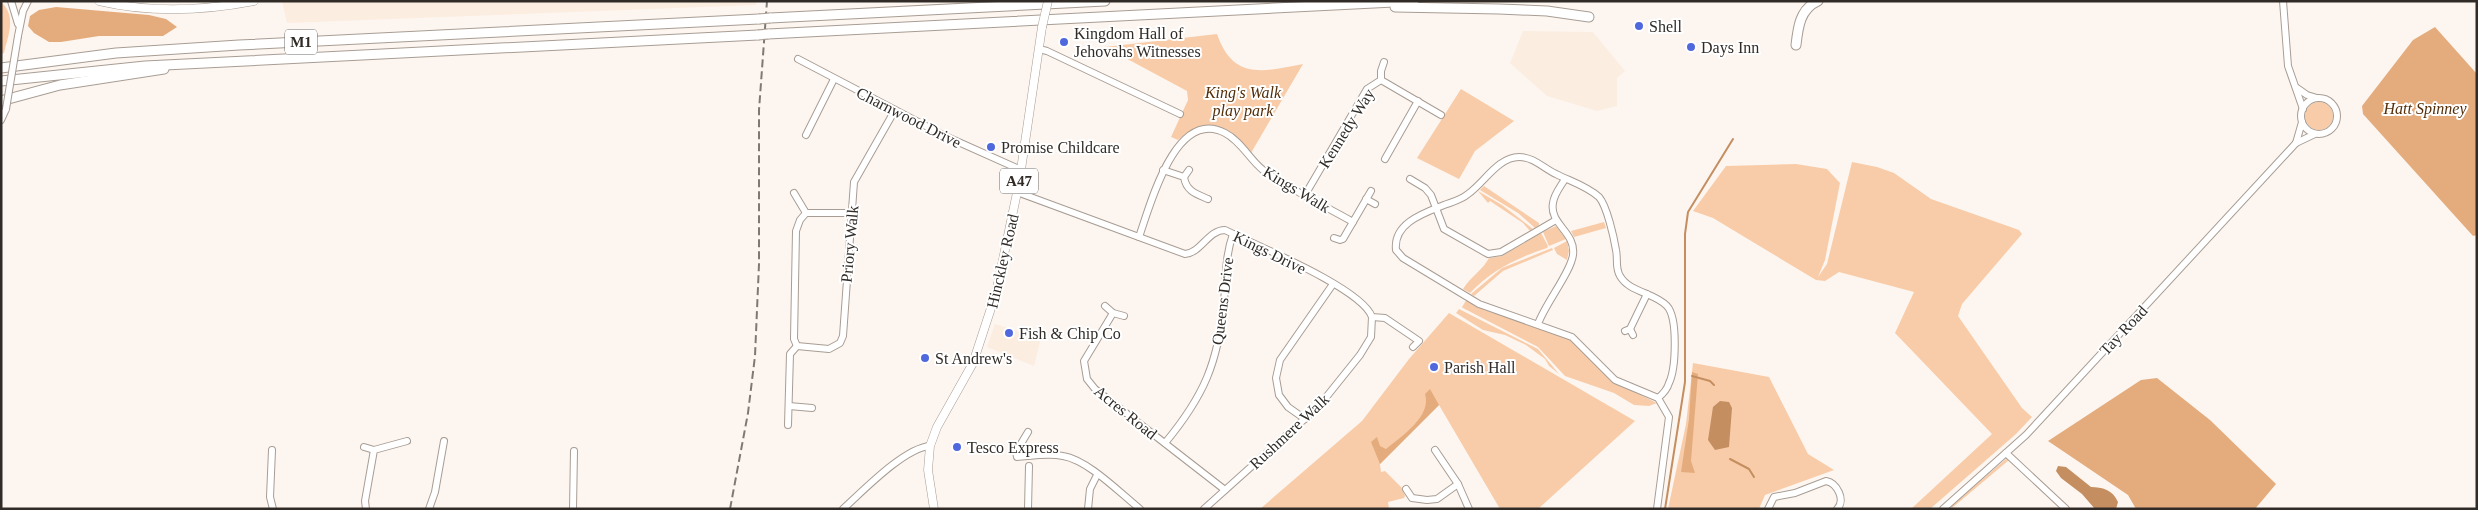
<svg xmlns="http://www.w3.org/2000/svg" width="2478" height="510" viewBox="0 0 2478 510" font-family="Georgia,serif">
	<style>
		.built { fill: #fcede1 }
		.green { fill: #f8cca8 }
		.forest { fill: #e4ac7d }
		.water { fill: #c58e60 }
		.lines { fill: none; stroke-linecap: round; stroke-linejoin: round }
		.stream { stroke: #c58e60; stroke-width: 2 }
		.minor-casing { stroke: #a89d94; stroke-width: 8 }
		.major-casing { stroke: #a89d94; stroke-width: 9 }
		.highway-casing { stroke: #a89d94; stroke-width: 11 }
		.minor { stroke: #fff; stroke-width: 6 }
		.major { stroke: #fff; stroke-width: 8 }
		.highway { stroke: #fff; stroke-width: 9 }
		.rail { stroke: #7f7975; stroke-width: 2; stroke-dasharray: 8 4; stroke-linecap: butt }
		.minor-bridge-casing { stroke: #a89d94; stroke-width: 8; stroke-linecap: butt }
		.major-bridge-casing { stroke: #a89d94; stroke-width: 9; stroke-linecap: butt }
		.highway-bridge-casing { stroke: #a89d94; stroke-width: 11; stroke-linecap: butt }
		.minor-bridge { stroke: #fff; stroke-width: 6 }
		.major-bridge { stroke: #fff; stroke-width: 8 }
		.highway-bridge { stroke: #fff; stroke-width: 9 }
		.poi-dot { fill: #4f68dd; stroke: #fff; stroke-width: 2 }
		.labels { text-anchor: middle; stroke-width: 4; stroke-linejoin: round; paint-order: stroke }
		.shield { fill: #fff; stroke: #6e6b68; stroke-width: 1 }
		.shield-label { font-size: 15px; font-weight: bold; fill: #302b27 }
		.poi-label { font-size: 16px; fill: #302b27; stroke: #fff; text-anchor: start }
		.park-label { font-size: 16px; font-style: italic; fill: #532e09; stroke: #fff }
		.street-label { font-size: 16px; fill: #302b27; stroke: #fff }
	</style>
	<rect width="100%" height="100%" fill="#fdf6f0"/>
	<g class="built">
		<path d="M282,1H757L756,5L287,23Z"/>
		<path d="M1523,31L1593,32L1625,71L1617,78V106L1597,111L1547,96L1510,63Z"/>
		<path d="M995,324L1041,338L1034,366L987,347Z"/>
	</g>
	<g class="green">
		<path d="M1,2C17,16 8,36 4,53L1,54Z"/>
		<path d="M1217,34C1233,80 1262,72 1303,64L1251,153C1227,128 1209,113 1178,140L1171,137L1188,100L1187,91L1105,47Z"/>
		<path d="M1461,89L1514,121L1475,151L1459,179L1417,158Z"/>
		<circle cx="2319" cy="116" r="14"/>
		<path d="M1852,162L1877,167L1894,173L1931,199L2019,230L2022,234L1962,304L1958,316L2022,408L2032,417L2016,434L1930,509H1911L1992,434L1895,333L1914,292L1839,272L1825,281L1816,280L1713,218L1693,211L1726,166L1796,164L1827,169L1840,183L1825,260L1818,277L1827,264Z"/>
		<path d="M1484,186L1539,223V225L1535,228L1518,213L1480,190Z"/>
		<path d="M1478,191L1502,205L1533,229L1530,231L1523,223L1490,201L1488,203Z"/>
		<path d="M1604,222L1606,228L1574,237L1571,231Z"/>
		<path d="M1556,226L1566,239L1549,246L1543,232Z"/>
		<path d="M1541,233L1548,246L1547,248C1517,258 1492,270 1470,293L1463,289C1471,276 1482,271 1489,258L1502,256Z"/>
		<path d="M1567,241L1569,251L1567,260L1557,254L1554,248Z"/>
		<path d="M1552,248L1553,250L1503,271L1474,296L1471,294L1502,268Z"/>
		<path d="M1467,299L1484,310L1569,338L1610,380L1657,403L1649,406L1634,405L1614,393L1565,376L1538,347L1463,308L1462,307Z"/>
		<path d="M1459,309L1538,349L1559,374L1549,366L1545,359L1526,345L1505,335L1483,330L1456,313Z"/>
		<path d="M1449,313L1635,421L1538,509H1500L1439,405L1380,464L1381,472L1385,471L1401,487L1405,496L1404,498L1388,502L1389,509H1260L1362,421L1409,359Z"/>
		<path d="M1693,363L1769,377L1808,454L1834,470L1765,495L1759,509H1668L1686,424Z"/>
		<path d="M2006,459L2009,460L1952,508L1951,506Z"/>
	</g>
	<g class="forest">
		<path d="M56,7L149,15L166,19L177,27L163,36H99L61,42H49L34,33L28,26L30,16L39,10Z"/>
		<path d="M2435,27L2477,74V235L2473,236L2363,114L2362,106L2413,40Z"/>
		<path d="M1692,372L1698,374L1691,461L1695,473L1681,472L1689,419Z"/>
		<path d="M2157,378L2210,420L2276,484L2255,509H2136L2128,495L2048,441L2141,380Z"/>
		<path d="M1430,389L1439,405L1380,464L1371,442L1377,437L1380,446L1386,449C1402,436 1432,416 1425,394Z"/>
	</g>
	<g class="water">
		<path d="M1720,401L1729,402L1732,408L1729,447L1715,450L1708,440L1713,407Z"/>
		<path d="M2058,466L2066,467L2091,487C2102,487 2113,490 2118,502L2116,509H2095L2082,494L2061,478L2056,471Z"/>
	</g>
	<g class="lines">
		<g class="stream">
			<path d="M1692,376L1710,381L1714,385"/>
			<path d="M1730,459L1749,469L1754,477"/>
			<path d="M1665,509L1685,382V234L1688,212L1733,139"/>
		</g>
		<g class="minor-casing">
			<g id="minor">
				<path d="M11,1L18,24"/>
				<path d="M2283,1L2288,66L2303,109"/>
				<path d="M18,36L23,11L28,1"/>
				<path d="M1039,49L1047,51L1180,114"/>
				<path d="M798,59L945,136L1021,170"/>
				<path d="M1381,80L1441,115"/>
				<path d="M2297,88L2307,95L2317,98"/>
				<circle cx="2319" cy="116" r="18"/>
				<path d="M1,120L6,109"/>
				<path d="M806,135L834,79"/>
				<path d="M2296,143L2302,122"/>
				<path d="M1385,159L1418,101"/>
				<path d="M1163,170L1184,177C1186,191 1196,194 1208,199"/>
				<path d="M1184,177L1189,170"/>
				<path d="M1410,179L1425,188L1431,195L1444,229L1488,254L1501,252L1556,220"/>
				<path d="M1017,192L1185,254C1201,253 1208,230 1225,230C1255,245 1362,288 1372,317L1385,318L1419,341L1413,347"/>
				<path d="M794,193L806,213"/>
				<path d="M1305,195L1367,89L1381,80V71L1384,62"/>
				<path d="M1366,199L1375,204"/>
				<path d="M1139,237C1150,206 1175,107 1225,133C1241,141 1250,160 1263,170C1291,190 1323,205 1353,222"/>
				<path d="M1334,238L1340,240L1343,239L1371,191"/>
				<path d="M1105,306L1113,313L1124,316"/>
				<path d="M1113,313L1084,361L1087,379L1095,389L1225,490"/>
				<path d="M1538,324C1545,304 1571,272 1573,255C1576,232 1549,224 1553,203C1554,194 1561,186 1565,179"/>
				<path d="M1630,329L1647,294"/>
				<path d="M1625,331L1630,329L1633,335"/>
				<path d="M797,346L829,349L840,343L843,336L854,182L895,110"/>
				<path d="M797,346L794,339L796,231L800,220L806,213H852"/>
				<path d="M789,406L812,408"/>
				<path d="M1305,419L1288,407L1279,395L1276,378L1280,360L1333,284"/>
				<path d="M788,425L790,354L797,346"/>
				<path d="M1028,432L1016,452L1017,457C1032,456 1048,453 1063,456C1088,460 1120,493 1140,509"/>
				<path d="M1165,443C1204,396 1218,363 1224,302C1226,279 1225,256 1233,234"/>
				<path d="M364,447L374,450"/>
				<path d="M272,450L270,497L273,509"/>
				<path d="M1435,450L1458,484L1469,509"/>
				<path d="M2006,453L2066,509"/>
				<path d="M1406,489L1412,498L1427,500L1437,499L1458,484"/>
				<path d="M366,509L365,501L374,450L407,441"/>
				<path d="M429,509L435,492L444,441"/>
				<path d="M573,509L574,451"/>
				<path d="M843,509C863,491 904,448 930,446"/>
				<path d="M1028,509L1029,466"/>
				<path d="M1088,509L1090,489L1097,475"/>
				<path d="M1204,509L1319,406L1360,355L1371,337L1372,317"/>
				<path d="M1657,509L1669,417L1658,398L1615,380L1572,337L1479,304L1403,258L1396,250C1393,223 1424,213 1444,205C1452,202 1461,200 1468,194C1484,183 1498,157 1519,157C1534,157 1543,168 1556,174C1570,181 1587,186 1599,197C1607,206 1614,238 1616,250C1618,259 1615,268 1620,276C1630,293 1654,292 1667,306C1678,318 1676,368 1669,383C1667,390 1663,394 1658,398"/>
				<path d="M1768,509L1774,497L1795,493L1826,481C1837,483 1846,500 1837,509"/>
				<path d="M1943,509L2026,435L2296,143L2315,134"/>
			</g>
		</g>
		<g class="major-casing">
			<g id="major">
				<path d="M99,1C150,13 202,11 254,1"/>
				<path d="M934,509L928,470L930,446L937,427L973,363L996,293L1019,183L1042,27"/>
			</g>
		</g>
		<g class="highway-casing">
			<g id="highway">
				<path d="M1395,7L1499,9L1547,11L1589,17"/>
				<path d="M770,18L1105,1"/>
				<path d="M768,34L1414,1"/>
				<path d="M1796,45C1798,27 1800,9 1818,1"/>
				<path d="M1,68L116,53L239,45L759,19"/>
				<path d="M1,81L145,66L758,35"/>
				<path d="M1,101L60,85L164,69"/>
			</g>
		</g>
		<use href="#minor" class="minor"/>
		<use href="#major" class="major"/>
		<use href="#highway" class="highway"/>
		<path class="rail" d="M730,509L748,413L755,356L759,264V110L767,1"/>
		<g class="minor-bridge-casing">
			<path id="minor-bridge" d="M6,109L18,36"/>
		</g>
		<g class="major-bridge-casing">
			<path id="major-bridge" d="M1042,27L1048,1"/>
		</g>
		<g class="highway-bridge-casing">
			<g id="highway-bridge">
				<path d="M759,19L770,18"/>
				<path d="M758,35L768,34"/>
			</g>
		</g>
		<use href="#minor-bridge" class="minor-bridge"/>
		<use href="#major-bridge" class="major-bridge"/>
		<use href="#highway-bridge" class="highway-bridge"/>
	</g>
	<g class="poi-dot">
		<circle cx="1639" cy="26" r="5"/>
		<circle cx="1064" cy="42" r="5"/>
		<circle cx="1691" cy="47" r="5"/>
		<circle cx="991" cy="147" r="5"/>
		<circle cx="1009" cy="333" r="5"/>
		<circle cx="925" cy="358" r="5"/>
		<circle cx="1434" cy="367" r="5"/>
		<circle cx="957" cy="447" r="5"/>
	</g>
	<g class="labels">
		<g class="shield">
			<rect x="285" y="29.5" width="32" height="25" rx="4"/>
			<rect x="1000" y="168.5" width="38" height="25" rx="4"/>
		</g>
		<g class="shield-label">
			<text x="301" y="47">M1</text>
			<text x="1019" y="186">A47</text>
		</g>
		<g class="poi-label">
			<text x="1649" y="32">Shell</text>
			<text x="1074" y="39">Kingdom Hall of<tspan x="1074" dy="18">Jehovahs Witnesses</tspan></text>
			<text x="1701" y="53">Days Inn</text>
			<text x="1001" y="153">Promise Childcare</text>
			<text x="1019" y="339">Fish &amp; Chip Co</text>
			<text x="935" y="364">St Andrew's</text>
			<text x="1444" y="373">Parish Hall</text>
			<text x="967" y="453">Tesco Express</text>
		</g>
		<g class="park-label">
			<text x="1243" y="98">King's Walk<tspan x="1243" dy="18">play park</tspan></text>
			<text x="2425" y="114">Hatt Spinney</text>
		</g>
		<g class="street-label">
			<text transform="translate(909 117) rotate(27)" y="6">Charnwood Drive</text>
			<text transform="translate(1346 128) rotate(-58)" y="6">Kennedy Way</text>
			<text transform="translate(1297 189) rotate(31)" y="6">Kings Walk</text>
			<text transform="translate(849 244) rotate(-85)" y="6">Priory Walk</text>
			<text transform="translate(1270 252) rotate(26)" y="6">Kings Drive</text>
			<text transform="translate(1002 261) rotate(-77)" y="6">Hinckley Road</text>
			<text transform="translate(1222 301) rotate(-83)" y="6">Queens Drive</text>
			<text transform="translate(2123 330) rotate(-47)" y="6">Tay Road</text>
			<text transform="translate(1126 412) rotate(39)" y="6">Acres Road</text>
			<text transform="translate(1289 431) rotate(-43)" y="6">Rushmere Walk</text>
		</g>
	</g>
	<rect width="2478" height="510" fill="none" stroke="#302b27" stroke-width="5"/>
</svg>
